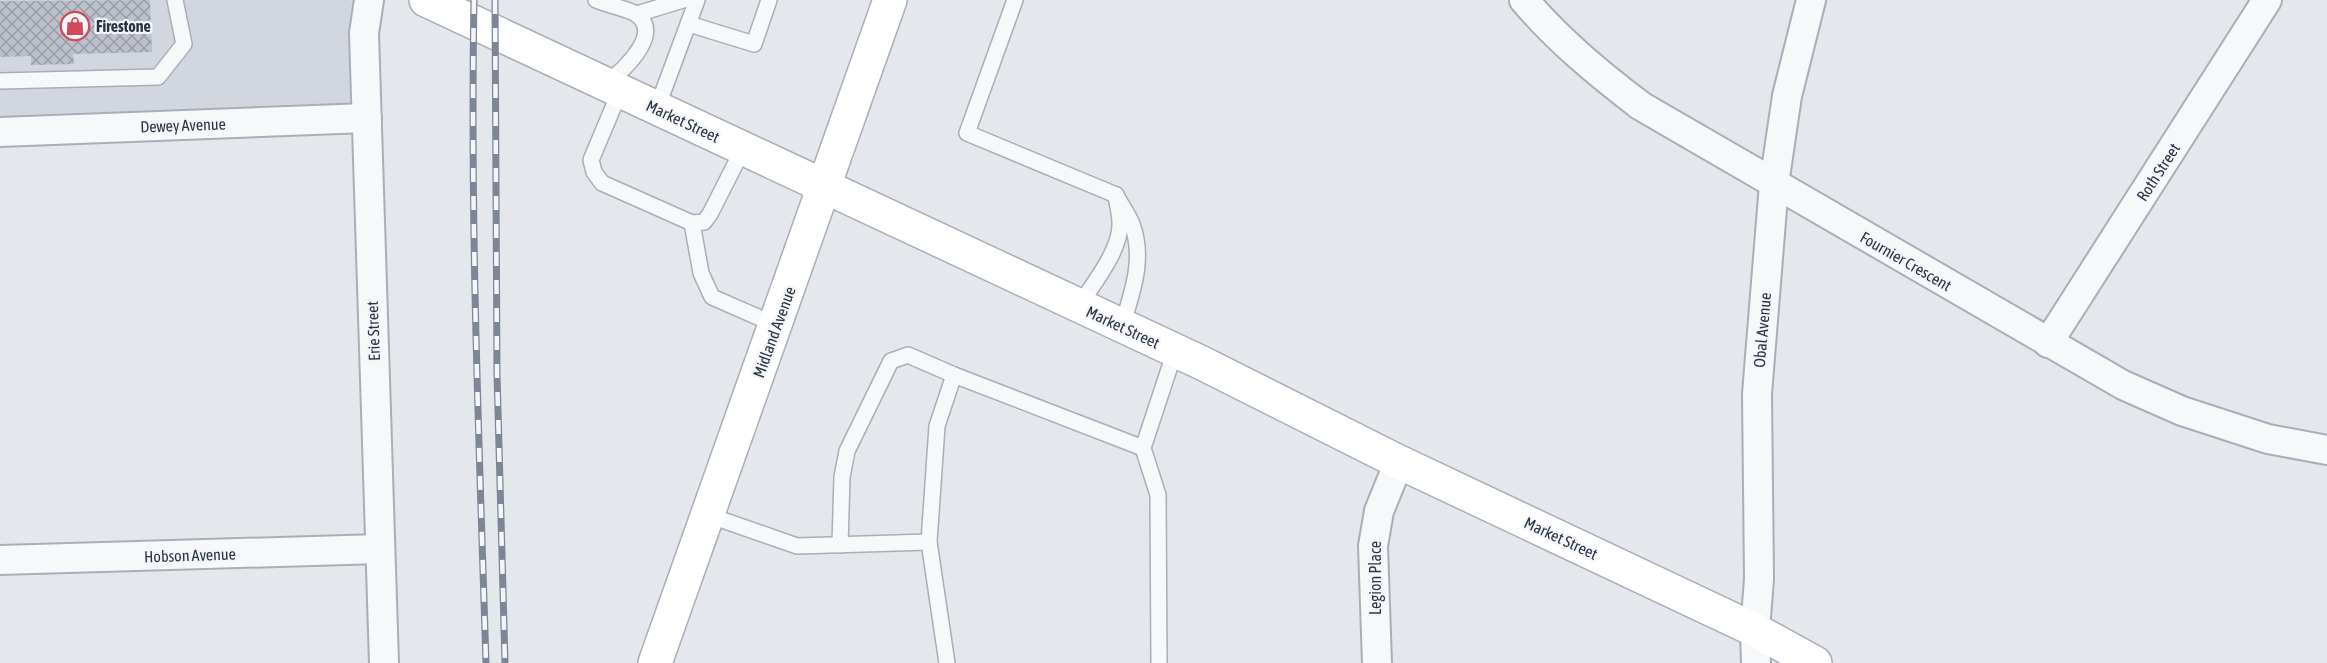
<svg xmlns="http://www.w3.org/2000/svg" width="2327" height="663" viewBox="0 0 2327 663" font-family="'Asap Condensed',sans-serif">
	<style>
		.built { fill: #d2d6de }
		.building { fill: url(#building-cross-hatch) }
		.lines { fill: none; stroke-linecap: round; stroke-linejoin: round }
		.lane-casing { stroke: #a9aeb7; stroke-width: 18 }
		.street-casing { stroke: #a9aeb7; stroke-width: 32 }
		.secondary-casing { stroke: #a9aeb7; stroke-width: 36 }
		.lane { stroke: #f7f8fa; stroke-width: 15 }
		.street { stroke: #f7f8fa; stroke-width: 28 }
		.secondary { stroke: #fff; stroke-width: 33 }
		.rail-casing { stroke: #7d8696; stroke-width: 7 }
		.rail { stroke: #f4f6f9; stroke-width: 4.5; stroke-dasharray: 14; stroke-linecap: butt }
		.labels { text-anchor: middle; stroke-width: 4.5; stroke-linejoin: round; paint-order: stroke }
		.poi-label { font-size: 16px; font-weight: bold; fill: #2b3445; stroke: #f4f6f9; text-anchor: start }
		.street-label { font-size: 16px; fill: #2b3445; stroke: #f4f6f9 }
	</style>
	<defs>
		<pattern id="building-cross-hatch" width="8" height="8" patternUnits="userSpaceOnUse" patternTransform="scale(1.5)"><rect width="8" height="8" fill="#bbc0ca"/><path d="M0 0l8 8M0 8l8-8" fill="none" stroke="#989da6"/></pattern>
	</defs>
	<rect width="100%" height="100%" fill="#e4e7ec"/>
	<path class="built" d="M0,0H360V112L0,119Z"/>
	<path class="building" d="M150,0L152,52L73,54L74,64L31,65V56L0,57V1Z"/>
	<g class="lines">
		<g class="lane-casing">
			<g id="lane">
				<path d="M596,0C605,4 631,10 636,14C665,34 621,72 605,85"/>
				<path d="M1015,0L967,133L1116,195"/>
				<path d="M637,14L683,0"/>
				<path d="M689,24L754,44L769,0"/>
				<path d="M0,81L158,77L184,44L175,0"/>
				<path d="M620,91L591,160L594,172L602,183L692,223L704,222L710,214L743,149"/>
				<path d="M657,108L697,0"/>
				<path d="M692,223L701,273L712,297L776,325"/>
				<path d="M1079,306C1093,284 1121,250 1120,223C1120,214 1117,204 1116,195C1121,205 1128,214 1132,224C1145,259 1132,293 1122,326"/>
				<path d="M708,515L797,546L929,542L937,426L954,375L1143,448"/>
				<path d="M929,542L947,663"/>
				<path d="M840,545L842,477L847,451L891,361L908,355L954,375"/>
				<path d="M1159,663L1158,495L1143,448L1175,351"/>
			</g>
		</g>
		<g class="street-casing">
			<g id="street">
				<path d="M369,0L364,33L384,663"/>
				<path d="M1524,0C1559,41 1599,74 1641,106L2123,385L2182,411L2268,439L2327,450"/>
				<path d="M0,132L367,118"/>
				<path d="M2048,343L2267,0"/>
				<path d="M0,560L380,549"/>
				<path d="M1377,663L1373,546L1379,511L1399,462"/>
				<path d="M1756,663L1755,630L1759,579L1757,394L1774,184L1787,96L1811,0"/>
			</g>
		</g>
		<g class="secondary-casing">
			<g id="secondary">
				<path d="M426,0L1202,363L1399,462L1755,630L1815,663"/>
				<path d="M655,663L890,0"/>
			</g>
		</g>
		<use href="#lane" class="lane"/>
		<use href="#street" class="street"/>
		<use href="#secondary" class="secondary"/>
		<g class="rail-casing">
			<g id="rail">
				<path d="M474,0C470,221 479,442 486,663"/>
				<path d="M495,0L497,374L505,663"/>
			</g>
		</g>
		<use href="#rail" class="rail"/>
	</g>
	<defs>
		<g id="shop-ring" transform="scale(1.5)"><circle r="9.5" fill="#f4f6f9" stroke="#d1495b" stroke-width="1.5"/><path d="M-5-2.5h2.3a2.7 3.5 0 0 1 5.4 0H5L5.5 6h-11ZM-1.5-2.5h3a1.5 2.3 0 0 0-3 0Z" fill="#d1495b"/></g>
	</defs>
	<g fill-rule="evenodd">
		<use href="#shop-ring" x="75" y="26"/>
	</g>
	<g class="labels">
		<g class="poi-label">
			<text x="96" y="32">Firestone</text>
		</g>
		<g class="street-label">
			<text transform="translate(683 121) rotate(25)" y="6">Market Street</text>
			<text transform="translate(183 125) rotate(-2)" y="6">Dewey Avenue</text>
			<text transform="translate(2158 172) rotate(-57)" y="6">Roth Street</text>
			<text transform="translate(1906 261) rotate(30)" y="6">Fournier Crescent</text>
			<text transform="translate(1123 327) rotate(25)" y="6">Market Street</text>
			<text transform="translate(1762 330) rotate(-85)" y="6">Obal Avenue</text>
			<text transform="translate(373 331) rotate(-92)" y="6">Erie Street</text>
			<text transform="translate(774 332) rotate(-70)" y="6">Midland Avenue</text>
			<text transform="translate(1561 538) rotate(25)" y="6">Market Street</text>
			<text transform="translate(190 555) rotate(-2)" y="6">Hobson Avenue</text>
			<text transform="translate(1375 578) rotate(-90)" y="6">Legion Place</text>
		</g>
	</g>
</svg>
